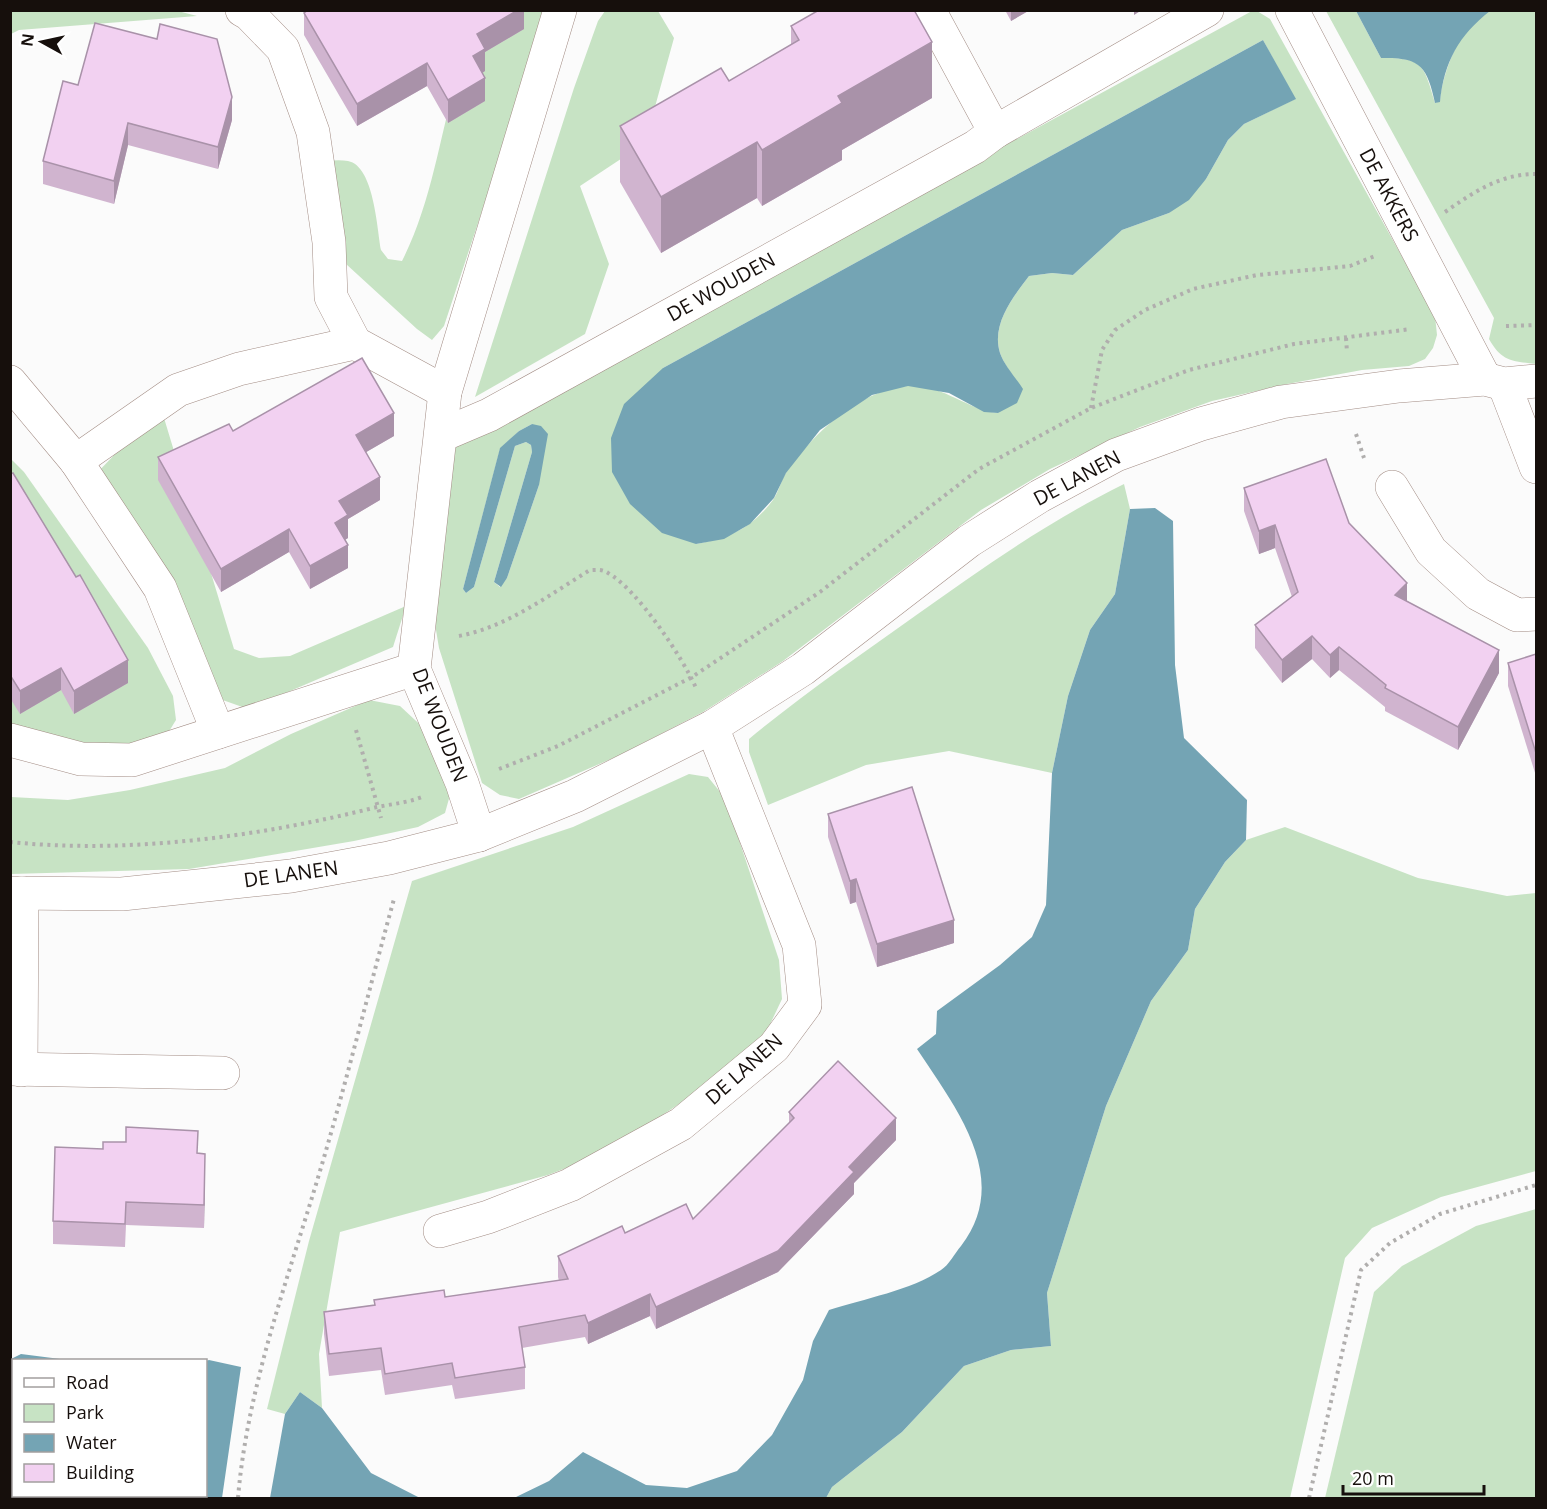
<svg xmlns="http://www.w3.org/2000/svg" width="1547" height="1509" viewBox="0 0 1547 1509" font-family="'Open Sans',sans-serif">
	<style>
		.green { fill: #c7e3c4; fill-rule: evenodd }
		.water { fill: #74a4b4 }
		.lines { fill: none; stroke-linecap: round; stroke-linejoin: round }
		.minor-casing { stroke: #a38d85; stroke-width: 34 }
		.path { stroke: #b0aead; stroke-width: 4; stroke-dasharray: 3 4.5; stroke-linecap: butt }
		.minor { stroke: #fff; stroke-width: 33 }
		.wall { fill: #d0b4cf }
		.shaded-wall { fill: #a992a9 }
		.building { fill: #f2d1f1; stroke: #a992a9; stroke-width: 1.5 }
		.labels { text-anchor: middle; stroke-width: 6; stroke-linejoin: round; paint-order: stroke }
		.street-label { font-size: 20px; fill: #160f0c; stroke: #fff }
	</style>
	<rect width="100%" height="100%" fill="#fbfbfb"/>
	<g class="green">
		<path d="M174,10L197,16L19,30L11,34L10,11Z"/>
		<path d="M480,11H554L524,84L444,326L432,340L417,329L334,253L310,162C322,162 336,159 348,161C374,166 377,228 381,250L388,259L402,261C431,204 439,141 456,80C462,57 472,34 480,11Z"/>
		<path d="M605,11H658L674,38L645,143L580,186L609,264L585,334L475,397L574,88L598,21Z"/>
		<path d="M1252,11H1257L1270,19L1435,316L1437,335L1433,348L1425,359L1409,366L1362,370L1287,384L1212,401L1140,427L1050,469L981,510L783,661L703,712L620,755L519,799L500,795L482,783L439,648L433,612L456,444ZM1263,40L1295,99L1244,124L1228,140L1206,179L1169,213L1122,230L1073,275L1052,273L1029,276C1013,297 991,324 1000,353C1004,365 1015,378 1022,389L998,413C967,410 941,383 907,386C858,391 814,433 787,471C781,480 779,491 773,500C752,528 730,538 696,544L663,368ZM532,424L539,485L507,578L500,587L494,582L532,452L531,445L526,442L515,446L474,587L466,593L463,589L500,449L519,431Z"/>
		<path d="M1326,11H1356L1381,58C1424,57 1424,66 1435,103L1440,101C1442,74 1461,21 1490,11C1499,7 1525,11 1536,11V364C1512,361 1502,362 1489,339L1494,318Z"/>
		<path d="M164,418L234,649L259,658L290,656L406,606L393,647L248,709L217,698L96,474L118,451Z"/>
		<path d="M10,458L24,472L148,648L173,696L176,720L163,741L97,761L11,732Z"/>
		<path d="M1124,484L1130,509L1115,594L1090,630L1068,696L1052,773L949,751L866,765L768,805L749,752V739C802,695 859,656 915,616C982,568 1049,521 1124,484Z"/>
		<path d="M369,700L400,706L429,733L450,795L445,813L418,827L354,841L189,869L11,874V797L68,800L130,790L225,768L291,734Z"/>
		<path d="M689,774L708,777L725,798L779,960L782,999L764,1037L715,1080L607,1152L548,1175L340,1232L319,1354L322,1408L300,1392L285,1414L267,1409L309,1241L412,881L573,827Z"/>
		<path d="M1285,827L1418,878L1507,896L1536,893V1171L1441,1197L1372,1228L1345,1258L1290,1498H826L832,1487L902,1432L964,1366L1011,1350L1051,1346L1047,1293L1106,1106L1151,1001L1188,950L1195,909L1225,862L1246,840Z"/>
		<path d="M1536,1209V1498H1325L1374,1292L1402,1266L1476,1226Z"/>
	</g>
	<g class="water">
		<path d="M1356,11H1490C1459,35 1444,62 1440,102L1435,103C1427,66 1420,57 1381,58Z"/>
		<path d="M1263,40L1296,99L1244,124L1228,140L1206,179L1189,200L1169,213L1122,230L1073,275L1052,273L1029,276C1013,297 991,324 1000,353C1004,365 1016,378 1023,389L1017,403L998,413L984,412L949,393L908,386L872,395L820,430L786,473L774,498L750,524L724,539L696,544L662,533L630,504L612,472L611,438L624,404L663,368Z"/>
		<path d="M532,424L541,426L548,434L539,485L507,578L501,587L494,582L532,452L531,445L526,442L515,446L474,587L466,593L463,589L500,448L519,431Z"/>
		<path d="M1155,508L1173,521L1175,665L1184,738L1247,800L1246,840L1225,862L1195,909L1188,950L1151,1001L1106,1106L1047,1293L1051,1346L1011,1350L964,1366L902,1432L832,1487L826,1498H514L549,1481L583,1452L646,1485L687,1488L737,1471L772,1435L803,1380L813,1341L829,1310C863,1299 912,1290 941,1270C949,1265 955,1253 961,1246C1013,1178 955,1107 917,1049L936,1034L937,1011L1000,965L1032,937L1046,905L1052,773L1068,696L1090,630L1115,594L1130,509Z"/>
		<path d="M21,1354L68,1360H14V1496H206V1361L209,1360L241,1367L222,1498H11V1359Z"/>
		<path d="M300,1392L322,1408L371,1473L420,1498H270L285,1414Z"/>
	</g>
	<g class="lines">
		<g class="minor-casing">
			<g id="minor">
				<path d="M242,10L249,14L283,49L313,132L329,242L331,297L355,343L445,392"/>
				<path d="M929,10L995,132"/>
				<path d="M1292,10L1485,379"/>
				<path d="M10,382L76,461L160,588L218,732"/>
				<path d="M1504,384L1536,467"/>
				<path d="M442,435L489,415L975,147L995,132L1207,10"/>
				<path d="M76,461L178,390L239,369L355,343"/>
				<path d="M1392,487L1431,551L1478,594L1517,615L1536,614"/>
				<path d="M10,740L81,759L132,760L414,669"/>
				<path d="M479,835L462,783L414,669L445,392L560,10"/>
				<path d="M10,893L122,894L291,876L389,858L479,835L575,796L712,727L803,669L969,541L1040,496L1116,455L1201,424L1281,402L1399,386L1485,379L1504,384L1536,381"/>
				<path d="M10,1069L223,1073"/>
				<path d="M21,1070L22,893"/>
				<path d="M440,1231L488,1217L570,1185L681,1124L774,1047L805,1005L799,945L712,727"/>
			</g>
		</g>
		<g class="path">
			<path d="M1445,212C1474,192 1500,174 1536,174"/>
			<path d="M1506,326L1536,325"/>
			<path d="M1346,338L1347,352"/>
			<path d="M1091,408L1102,350L1115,330L1145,310L1193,289L1257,275L1350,266L1375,256"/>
			<path d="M1356,434L1364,458"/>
			<path d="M459,636C507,627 549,595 590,570C597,570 602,569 608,573C637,589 683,658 696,688"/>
			<path d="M356,730L381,818"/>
			<path d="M499,769L558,746L692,677L820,592L979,469L1091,408L1189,370L1294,344L1411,329"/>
			<path d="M10,842C127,854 256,837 369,809C387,804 404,804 422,797"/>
			<path d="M238,1498C247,1390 286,1284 317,1181C345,1088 368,993 394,899"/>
			<path d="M1309,1498L1361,1270L1390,1243L1440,1214L1536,1185"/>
		</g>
		<use href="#minor" class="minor"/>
	</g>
	<g class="wall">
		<path d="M524,10V29L485,52V71L482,73L485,101L448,123L427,86L357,126L304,35V13Z"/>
		<path d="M1005,10H1030L1011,21Z"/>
		<path d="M791,26L932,98L842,150V160L762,206L757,198L661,253L620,182V126L729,81L791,45Z"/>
		<path d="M78,85L232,120L218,169L128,145L114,204L43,184V161Z"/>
		<path d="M233,431L394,436L366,452L380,500L348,519V538L345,540L348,568L310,589L289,552L221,592L158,480V457Z"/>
		<path d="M10,474L128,683L74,714L61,690L20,714L10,698Z"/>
		<path d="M1244,488L1349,523L1407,602L1499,673L1458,750L1385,711V707L1339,670L1330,678L1312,659L1282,683L1255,648V625L1292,597L1275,548L1259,554L1244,511Z"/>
		<path d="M1536,654V776L1508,686V663Z"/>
		<path d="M828,814L954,943L877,967L856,902L850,904L828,837Z"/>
		<path d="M789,1112L896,1140L854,1183V1194L778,1272L656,1329L650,1316L588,1344L585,1337L522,1348L525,1367V1389L455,1399L452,1385L385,1395L381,1370L329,1376L324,1334V1312L374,1305V1300L445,1297L559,1281L558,1277V1256L625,1233L693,1219L789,1123Z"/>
		<path d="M198,1153L205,1177L204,1228L126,1225L125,1247L53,1244V1221Z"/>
	</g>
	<g class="shaded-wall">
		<path d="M518,10H524V29L485,52V71L473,79V56L477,34Z"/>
		<path d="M1011,10H1030L1011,21Z"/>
		<path d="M1134,10H1142L1134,15Z"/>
		<path d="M932,42V98L842,150V160L762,206V150L838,96Z"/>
		<path d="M427,63V86L357,126V104Z"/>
		<path d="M485,78V101L448,123V100Z"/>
		<path d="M232,97V120L218,169V147Z"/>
		<path d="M128,123V145L114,204V181Z"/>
		<path d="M757,142V198L661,253V197Z"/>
		<path d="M394,413V436L356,458V435Z"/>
		<path d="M380,477V500L348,519V538L335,546V523L339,501Z"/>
		<path d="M1275,525V548L1259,554V531Z"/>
		<path d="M289,529V552L221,592V569Z"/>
		<path d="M348,545V568L310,589V566Z"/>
		<path d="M1407,583V606L1395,595Z"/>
		<path d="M1312,636V659L1282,683V660Z"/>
		<path d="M1339,647V670L1330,678V655Z"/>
		<path d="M1499,650V673L1458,750V727Z"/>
		<path d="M128,660V683L74,714V691Z"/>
		<path d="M61,668V690L20,714V691Z"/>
		<path d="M856,879V902L850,904V881Z"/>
		<path d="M954,920V943L877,967V944Z"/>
		<path d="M896,1118V1140L854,1183V1194L778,1272L656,1329V1307L849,1167Z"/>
		<path d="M205,1154V1177L204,1228V1205Z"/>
		<path d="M650,1294V1316L588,1344V1323Z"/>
	</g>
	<g class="building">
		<path d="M308,10H518L477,34L485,49L473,56L485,78L448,100L427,63L357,104L304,13Z"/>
		<path d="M819,10H914L932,42L838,96L842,103L762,150L757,142L661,197L620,126L721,68L729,81L799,40L791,26Z"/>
		<path d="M95,23L157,39L160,24L217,39L232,97L218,147L128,123L114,181L43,161L63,81L78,85Z"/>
		<path d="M362,358L394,413L356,435L380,477L339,501L348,515L335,523L348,545L310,566L289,529L221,569L158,457L229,424L233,431Z"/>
		<path d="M1326,459L1349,523L1407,583L1395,595L1499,650L1458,727L1385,688L1386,685L1339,647L1330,655L1312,636L1282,660L1255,625L1298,592L1275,525L1259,531L1244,488Z"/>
		<path d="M13,473L76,577L80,575L128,660L74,691L61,668L20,691L10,675V474Z"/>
		<path d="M1536,654V753L1508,663Z"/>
		<path d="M912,787L954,920L877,944L856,879L850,881L828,814Z"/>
		<path d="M838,1061L896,1118L849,1167L854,1172L778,1251L656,1307L650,1294L588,1323L585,1315L519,1327L525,1367L455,1378L452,1363L385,1374L381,1348L329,1354L324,1312L375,1305L374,1300L444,1290L445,1297L568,1279L558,1256L622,1226L625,1233L686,1204L693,1219L794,1118L789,1112Z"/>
		<path d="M126,1127L198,1131L197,1153L205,1154L204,1205L126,1202L125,1224L53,1221L55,1147L103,1149V1142H126Z"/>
	</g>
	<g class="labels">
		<g class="street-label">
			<text transform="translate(1389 195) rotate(62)" y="7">DE AKKERS</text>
			<text transform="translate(721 287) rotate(-29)" y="7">DE WOUDEN</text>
			<text transform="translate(1077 478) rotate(-28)" y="7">DE LANEN</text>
			<text transform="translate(440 725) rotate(69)" y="7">DE WOUDEN</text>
			<text transform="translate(291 874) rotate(-8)" y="7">DE LANEN</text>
			<text transform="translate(744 1069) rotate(-42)" y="7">DE LANEN</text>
		</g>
	</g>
	<rect width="1547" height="1509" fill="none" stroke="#160f0c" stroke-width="24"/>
	<rect x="12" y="1359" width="195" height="138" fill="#ffffff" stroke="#a29f9e" stroke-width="1.5"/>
	<rect x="24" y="1378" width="30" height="9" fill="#ffffff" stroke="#a29f9e" stroke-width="1.5"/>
	<text x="66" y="1389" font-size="18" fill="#160f0c">Road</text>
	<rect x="24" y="1404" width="30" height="18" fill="#c7e3c4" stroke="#a29f9e" stroke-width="1.5"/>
	<text x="66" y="1419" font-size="18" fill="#160f0c">Park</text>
	<rect x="24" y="1434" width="30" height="18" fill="#74a4b4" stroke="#a29f9e" stroke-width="1.5"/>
	<text x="66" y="1449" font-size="18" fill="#160f0c">Water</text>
	<rect x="24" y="1464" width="30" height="18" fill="#f2d1f1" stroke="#a29f9e" stroke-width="1.5"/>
	<text x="66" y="1479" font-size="18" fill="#160f0c">Building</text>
	<g transform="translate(42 42) rotate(278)" stroke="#ffffff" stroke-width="4.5" paint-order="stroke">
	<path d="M0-4.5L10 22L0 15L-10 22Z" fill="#160f0c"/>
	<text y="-9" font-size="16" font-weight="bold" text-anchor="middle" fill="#160f0c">N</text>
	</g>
	<path d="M1343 1485v9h141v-9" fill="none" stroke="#160f0c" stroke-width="3"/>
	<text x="1352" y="1485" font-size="18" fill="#160f0c" stroke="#ffffff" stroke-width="4.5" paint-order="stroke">20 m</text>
</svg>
